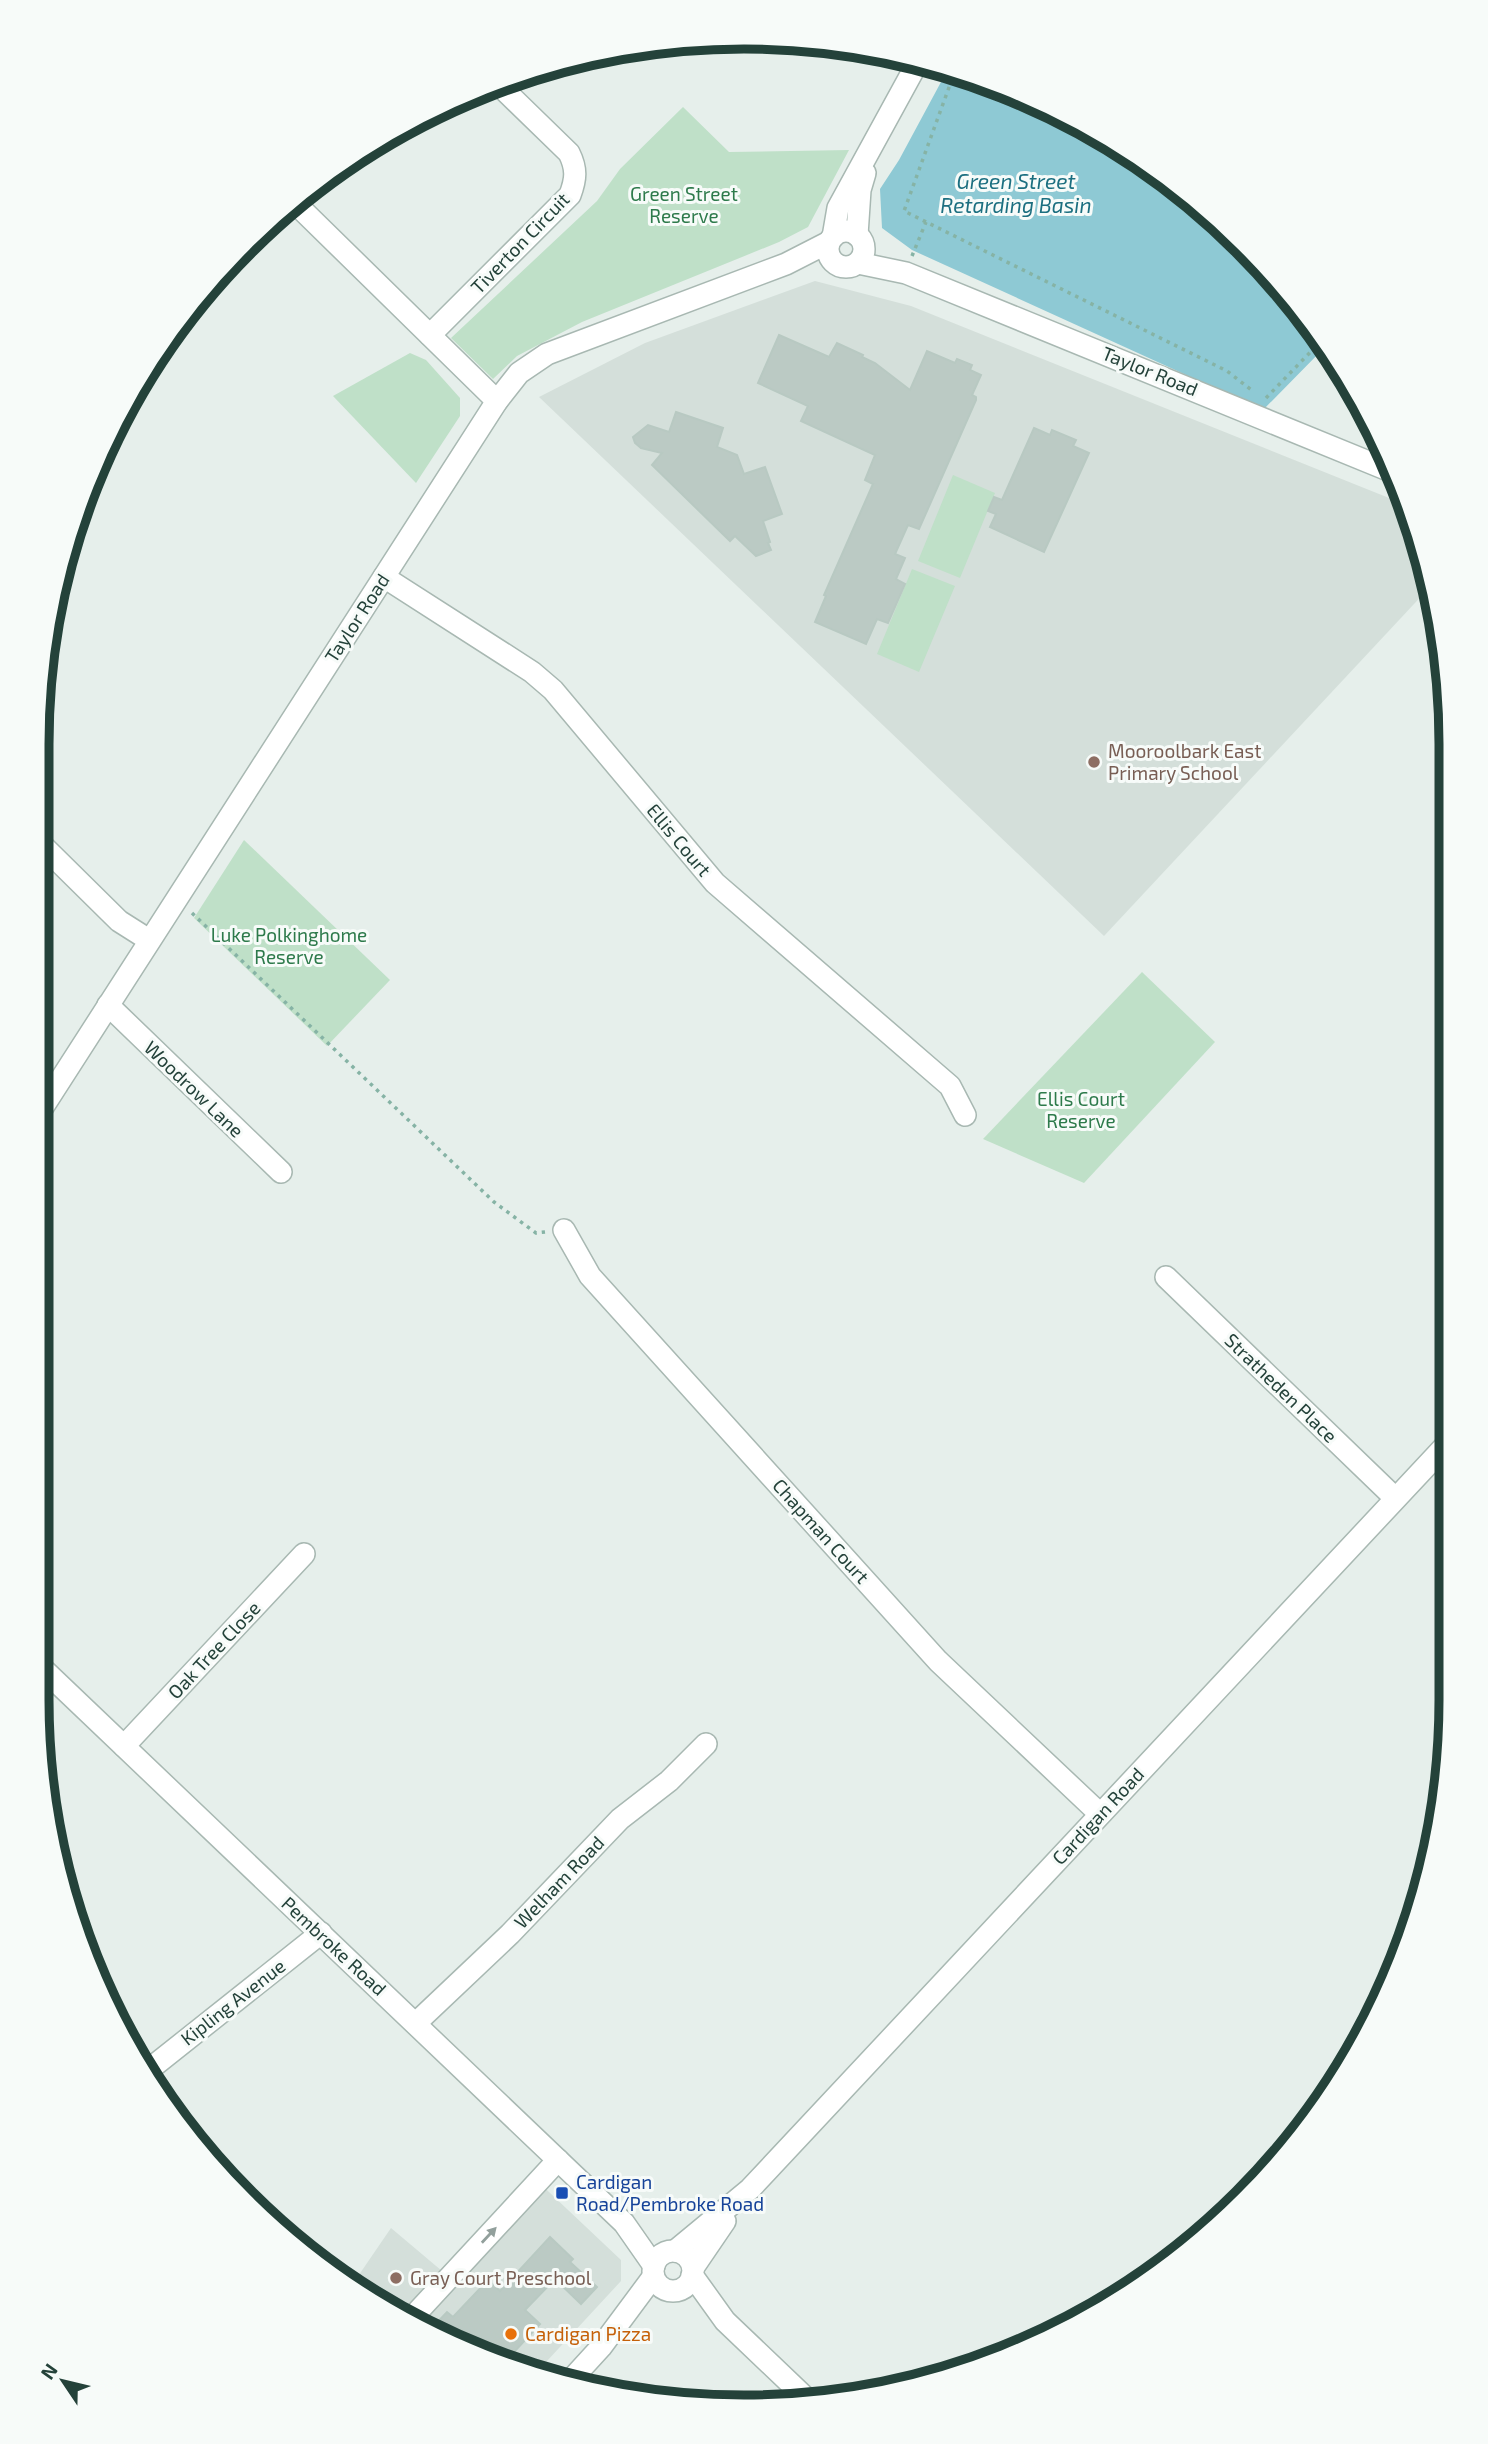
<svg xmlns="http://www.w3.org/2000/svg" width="1488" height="2444" viewBox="0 0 1488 2444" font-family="'Exo 2',sans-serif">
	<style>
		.built { fill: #d4dfda }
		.green { fill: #bfe0c8 }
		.water { fill: #8ec9d4 }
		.building { fill: #bbcac4; stroke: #b8c9c2; stroke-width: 2 }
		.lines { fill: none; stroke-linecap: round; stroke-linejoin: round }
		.minor-casing { stroke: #a8b8b2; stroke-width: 24 }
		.path { stroke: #86b3a5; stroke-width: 3.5; stroke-dasharray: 3.5 5; stroke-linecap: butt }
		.minor { stroke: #fff; stroke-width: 21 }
		.oneway { fill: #92a09c }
		.education-dot { fill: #8d6e63; stroke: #f7fbf9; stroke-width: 2.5 }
		.transit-dot { fill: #1a4fb4; stroke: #f7fbf9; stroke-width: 2.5 }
		.food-dot { fill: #e8710a; stroke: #f7fbf9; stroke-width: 2.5 }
		.labels { text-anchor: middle; stroke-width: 6; stroke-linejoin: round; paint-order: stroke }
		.park-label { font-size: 19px; fill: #2d7a4b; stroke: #f7fbf9 }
		.street-label { font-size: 19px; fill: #24423a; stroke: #f7fbf9 }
		.education-label { font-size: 19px; fill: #785e54; stroke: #f7fbf9; text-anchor: start }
		.transit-label { font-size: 19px; fill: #164399; stroke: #f7fbf9; text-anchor: start }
		.food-label { font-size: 19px; fill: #c56008; stroke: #f7fbf9; text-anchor: start }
		.water-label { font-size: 21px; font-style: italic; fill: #1c6f80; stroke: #f7fbf9 }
		.rim { fill: none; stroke: #24423a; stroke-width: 9 }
	</style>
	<rect width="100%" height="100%" fill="#e6efeb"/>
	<g class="built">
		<path d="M815,281L911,306L1409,506L1414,517L1428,589L1104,936L539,397L645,343Z"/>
		<path d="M531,2175L621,2260V2281L535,2374L517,2370L431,2334L352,2285L391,2228L442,2271Z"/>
	</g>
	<g class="green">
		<path d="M683,107L729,152L849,150L808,227L779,242L582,322L517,356L493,379L451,338L597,201L620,169Z"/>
		<path d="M410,353L426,360L460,398V416L416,483L333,396Z"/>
		<path d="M953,475L995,493L960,578L918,561Z"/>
		<path d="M912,569L955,586L919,672L877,654Z"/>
		<path d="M244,840L390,980L327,1046L194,918Z"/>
		<path d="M1142,972L1215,1042L1084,1183L983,1139Z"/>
	</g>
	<path class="water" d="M948,69L1056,110L1174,183L1276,278L1325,347L1263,410L912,250L882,228L880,189L899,160Z"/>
	<g class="building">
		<path d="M779,335L829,357L837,343L863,355L862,357L875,363L910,390L927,351L955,363L957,359L972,365L970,370L981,375L972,395L976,397V400L919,529L908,525L895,554L905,558L896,579L905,584L888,623L877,619L866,644L815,622L826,596L824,595L873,484L865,480L875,455L801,421L808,406L758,383Z"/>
		<path d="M676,412L723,428L717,447L737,455L744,474L765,467L782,514L763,521L770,542L768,543L771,550L756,556L735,536L730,541L652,465L662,453L641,448L635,443L633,437L648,425L669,432Z"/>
		<path d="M1034,428L1050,435L1052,430L1076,440L1073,446L1089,453L1044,552L990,527L996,514L988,511L994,497L1002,500Z"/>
		<path d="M550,2237L573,2259L570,2262L597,2287L581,2304L555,2279L525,2310L540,2324L503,2364L428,2332L447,2312L453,2317L488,2280L500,2291Z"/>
	</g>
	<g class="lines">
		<g class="minor-casing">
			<g id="minor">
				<path d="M293,201L497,401"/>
				<circle cx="846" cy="249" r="18"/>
				<path d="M857,235L860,190L865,173"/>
				<path d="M833,237L838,208L919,60"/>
				<path d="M858,263L906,273L1393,472"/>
				<path d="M430,335L570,195C576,179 577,169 569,153L497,83"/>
				<path d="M384,577L532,672L553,690L715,883L950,1086L965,1115"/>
				<path d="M43,846L119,921L149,940"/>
				<path d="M108,1005L281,1172"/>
				<path d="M43,1107L497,401L519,373L547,354L786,264L829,242"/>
				<path d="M564,1230L590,1276L938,1661L1100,1814"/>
				<path d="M1166,1277L1395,1498"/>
				<path d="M43,1669L624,2223L654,2266"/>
				<path d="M124,1746L304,1554"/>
				<path d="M416,2023L510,1934L620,1819L669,1781L706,1744"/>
				<path d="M146,2072L321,1933"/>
				<path d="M675,2251L750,2189L1447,1444"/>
				<circle cx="673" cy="2271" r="20"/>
				<path d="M693,2268L725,2221"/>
				<path d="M692,2275L725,2321L811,2403"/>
				<path d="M409,2321L558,2160"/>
				<path d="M569,2382L601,2347L653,2277"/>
			</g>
		</g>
		<g class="path">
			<path d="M955,71L904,211L1227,371L1254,392"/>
			<path d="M912,256L926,222"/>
			<path d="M1266,398L1321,341"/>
			<path d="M192,913L494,1202L536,1233L545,1232"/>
		</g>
		<use href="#minor" class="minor"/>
	</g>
	<defs><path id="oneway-solid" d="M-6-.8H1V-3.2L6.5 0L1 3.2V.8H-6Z" transform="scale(1.75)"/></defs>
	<use class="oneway" href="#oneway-solid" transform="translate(489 2235) rotate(-47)"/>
	<g class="education-dot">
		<circle cx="1094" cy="762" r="7"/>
		<circle cx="396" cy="2278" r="7"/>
	</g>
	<rect class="transit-dot" x="555" y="2186" width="14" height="14" rx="3.5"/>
	<circle class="food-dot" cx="511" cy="2334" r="7"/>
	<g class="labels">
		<g class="park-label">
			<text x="684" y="201">Green Street<tspan x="684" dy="22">Reserve</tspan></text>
			<text x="289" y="942">Luke Polkinghome<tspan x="289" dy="22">Reserve</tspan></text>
			<text x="1081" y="1106">Ellis Court<tspan x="1081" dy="22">Reserve</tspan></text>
		</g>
		<g class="street-label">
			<text transform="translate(520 243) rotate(-46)" y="7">Tiverton Circuit</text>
			<text transform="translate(1150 371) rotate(22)" y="7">Taylor Road</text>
			<text transform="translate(357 618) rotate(-57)" y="7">Taylor Road</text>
			<text transform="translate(679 840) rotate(50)" y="7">Ellis Court</text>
			<text transform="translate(194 1089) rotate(44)" y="7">Woodrow Lane</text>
			<text transform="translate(1281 1388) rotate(44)" y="7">Stratheden Place</text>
			<text transform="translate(821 1531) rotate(48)" y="7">Chapman Court</text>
			<text transform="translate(214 1650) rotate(-47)" y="7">Oak Tree Close</text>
			<text transform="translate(1098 1816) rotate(-47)" y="7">Cardigan Road</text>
			<text transform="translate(559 1882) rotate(-46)" y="7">Welham Road</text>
			<text transform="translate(334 1946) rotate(43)" y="7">Pembroke Road</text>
			<text transform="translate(233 2002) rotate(-38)" y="7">Kipling Avenue</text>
		</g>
		<g class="education-label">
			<text x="1108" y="758">Mooroolbark East<tspan x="1108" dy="22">Primary School</tspan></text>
			<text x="410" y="2285">Gray Court Preschool</text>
		</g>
		<g class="transit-label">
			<text x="576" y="2189">Cardigan<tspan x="576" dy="22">Road/Pembroke Road</tspan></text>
		</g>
		<g class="food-label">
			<text x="525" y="2341">Cardigan Pizza</text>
		</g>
		<g class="water-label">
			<text x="1016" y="189">Green Street<tspan x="1016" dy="24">Retarding Basin</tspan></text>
		</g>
	</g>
	<path d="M0 0H1488V2444H0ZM744 49H744A695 695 0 0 1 1439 744V1700A695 695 0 0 1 744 2395H744A695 695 0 0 1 49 1700V744A695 695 0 0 1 744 49Z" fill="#f7fbf9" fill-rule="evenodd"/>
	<path class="rim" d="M744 49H744A695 695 0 0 1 1439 744V1700A695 695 0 0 1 744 2395H744A695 695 0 0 1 49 1700V744A695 695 0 0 1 744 49Z"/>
	<g transform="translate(63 2381) rotate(305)" stroke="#f7fbf9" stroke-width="5" paint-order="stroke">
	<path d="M0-5L12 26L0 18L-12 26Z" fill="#24423a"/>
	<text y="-10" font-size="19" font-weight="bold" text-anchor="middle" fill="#24423a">N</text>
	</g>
</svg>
